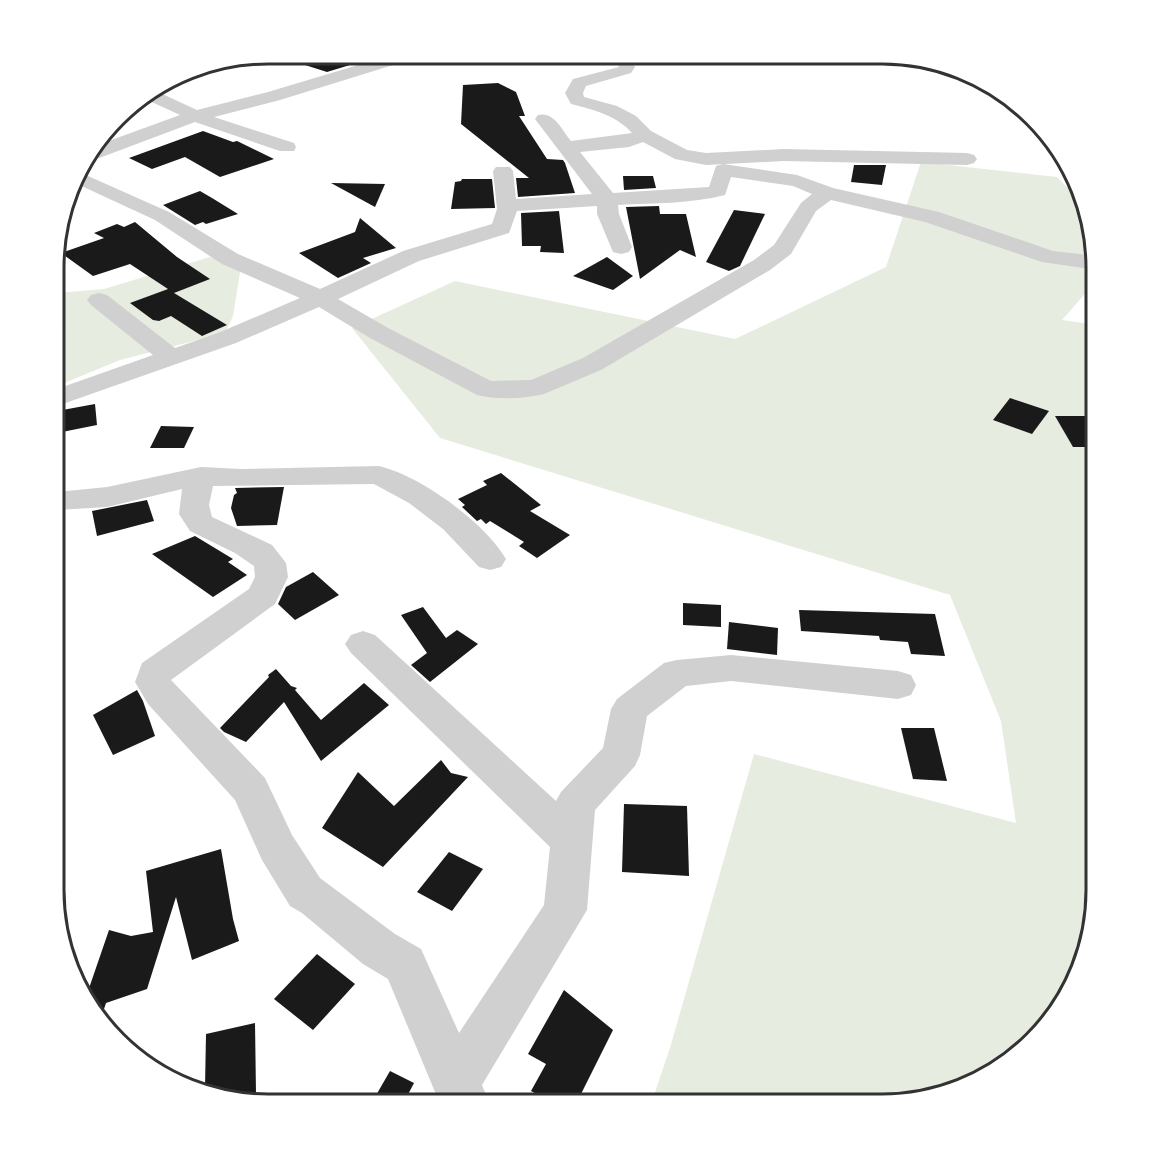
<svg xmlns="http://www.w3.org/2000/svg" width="1151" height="1158" viewBox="0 0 1151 1158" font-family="Arial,sans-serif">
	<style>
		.green { fill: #e6ecdf }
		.building { fill: #1a1a1a }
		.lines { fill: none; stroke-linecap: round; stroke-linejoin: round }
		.minor { fill: #d0d0d0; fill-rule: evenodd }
		.rim { fill: none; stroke: #333; stroke-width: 3 }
	</style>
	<rect width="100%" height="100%" fill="#fff"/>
	<g class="green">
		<path d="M921,162L1057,177L1087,208L1097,255V280L1062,320L1097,325V903L1075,984L1013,1060L952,1092L896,1104H651L670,1048L754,754L1016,823L1001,721L950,595L440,438L352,328L455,281L735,339L886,267Z"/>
		<path d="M210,257L241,266L233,316L225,333L120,360L57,386L58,293L104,289Z"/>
	</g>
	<g class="building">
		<path d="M338,54H386L327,72L305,65Z"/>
		<path d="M498,83L516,92L525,116H519L547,159L563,160L565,163L575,193L518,197L516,178H529L461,124L463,85Z"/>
		<path d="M203,131L233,142L237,141L274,159L220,177L185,157L152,169L129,158Z"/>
		<path d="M854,165H886L882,185L851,182Z"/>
		<path d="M623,176H653L656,188L624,190Z"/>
		<path d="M462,179H492L495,208L451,209L455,182L461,181Z"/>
		<path d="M331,183L385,184L375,207Z"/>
		<path d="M200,191L212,198L238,214L206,224L203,222L195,225L163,205Z"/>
		<path d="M659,206L660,214H686L696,257L680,250L640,279L626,207Z"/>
		<path d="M734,210L765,214L740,266L729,271L706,262Z"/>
		<path d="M559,211L564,253L540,252L541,246H522L521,213Z"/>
		<path d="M360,218L396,248L363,258L371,263L338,278L299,253L355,232Z"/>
		<path d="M135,222L177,257L210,279L174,293L227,325L202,336L171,316L159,321L153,320L130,303L168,289L130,264L93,276L61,253L104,238L94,233L117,224L124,227Z"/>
		<path d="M607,257L633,276L613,290L573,276Z"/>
		<path d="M1010,398L1049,411L1032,434L993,420Z"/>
		<path d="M95,404L97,425L57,433V411Z"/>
		<path d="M1055,416H1091L1097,425V447H1073Z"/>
		<path d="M161,426L194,427L184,448H150Z"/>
		<path d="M501,473L541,505L530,511L570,535L537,558L519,546L524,542L490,521L486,524L481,519L477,521L462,507L465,505L458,499L487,485L483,481Z"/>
		<path d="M284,487L277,525L237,526L231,508L234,495L237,493L235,488Z"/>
		<path d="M147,500L154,521L97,536L92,511Z"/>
		<path d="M195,536L233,559L228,562L247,575L213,597L152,554Z"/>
		<path d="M313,572L339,595L295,620L278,604L286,587Z"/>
		<path d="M683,603L721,605V627L683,625Z"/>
		<path d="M423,607L446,638L457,630L478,644L430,682L411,665L427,653L401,615Z"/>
		<path d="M799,610L935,614L945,656L911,654L908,642L880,640L879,636L801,631Z"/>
		<path d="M729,622L778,628L777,655L727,649Z"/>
		<path d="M276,669L291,686L297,688L295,690L321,720L364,683L389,705L321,761L284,702L246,742L224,732L220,728L269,677L268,675Z"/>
		<path d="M137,690L143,701L155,736L113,755L93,715Z"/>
		<path d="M901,728H934L947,781L913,779Z"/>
		<path d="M441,760L451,773L468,777L383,867L322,828L358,772L394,806Z"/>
		<path d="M624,804L687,806L689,876L622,872Z"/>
		<path d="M221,849L233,919L239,941L192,960L176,897L147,989L106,1003L100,1021L86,997L109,930L131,936L153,932L146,871Z"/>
		<path d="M449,852L483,869L452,911L417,892Z"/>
		<path d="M317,954L355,984L313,1030L274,999Z"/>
		<path d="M564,990L613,1030L576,1104H555L531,1091L546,1064L528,1054Z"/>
		<path d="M255,1023L256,1094L237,1098L205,1088L206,1034Z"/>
		<path d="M390,1071L414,1083L403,1104H371Z"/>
	</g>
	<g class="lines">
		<g class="minor">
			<path d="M395,54H421L419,57L280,100L214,117L294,143L296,147L294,151H280L195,122L94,160L83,161L95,146L180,115L143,98L156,91L197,110L268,92Z"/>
			<path d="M599,55L629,57L635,67L631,73L586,86L583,93L584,97L617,106L636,116L651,131L687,150L706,153L784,149L967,153L974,155L977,159L974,163L967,165L784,161L706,165L675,159L643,142L629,147L580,152L613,193L709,187L716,166L723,164L797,175L833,188L939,212L1053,251L1097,256V270L1042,262L925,222L831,200L816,211L791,254L770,270L601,370L544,394C524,399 497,400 477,395L370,338L319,307L236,343L57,406V389L153,355L91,305L87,300L91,295L99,293L107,295L175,348L218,333L300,298L222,264L155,220L75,183L79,172L169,212L238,254L320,289L403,251L492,224L497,209L493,171L496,167H510L513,171L516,199L592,194L535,119L538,115C554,111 562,130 571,141L632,133C616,115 594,110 571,104L565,93L573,79L619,67L617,63L601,58ZM731,177L793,186L812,194L801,203L774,245L754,260L583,358L531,380L491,381L388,328L338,299L419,261L509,233L517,211L597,206V214L613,252L621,254L629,252L632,247L619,214L618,205C654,203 690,204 725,195Z"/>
			<path d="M379,466C421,476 484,522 506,559L501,567L490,570L479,567L443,529L409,503L374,484L213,486L209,505L212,517L272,545L286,563L288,577L275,604L171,680L265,778L292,835L320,878L395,934L421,949L459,1033L544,905L550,847L351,653L345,644L351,635L363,631L375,635L556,801L561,792L603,748L611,709L617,699L664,663L677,660L731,655L898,671L911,675L916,685L911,695L898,699L731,681L686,686L647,716L640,755L635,766L595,810L587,910L482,1085L490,1104H440L388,979L363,964L302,913L290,906L262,860L235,800L148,704L135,682L142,663L249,589L255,577L254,566L235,553L190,531L179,514L182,489L107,507L57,510V492L107,487L201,467L241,469Z"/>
		</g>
	</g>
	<path d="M0 0H1151V1158H0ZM268 64H882A204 204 0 0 1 1086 268V890A204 204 0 0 1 882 1094H268A204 204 0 0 1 64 890V268A204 204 0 0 1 268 64Z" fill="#fff" fill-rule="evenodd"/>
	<path class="rim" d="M268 64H882A204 204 0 0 1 1086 268V890A204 204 0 0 1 882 1094H268A204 204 0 0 1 64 890V268A204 204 0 0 1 268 64Z"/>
</svg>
